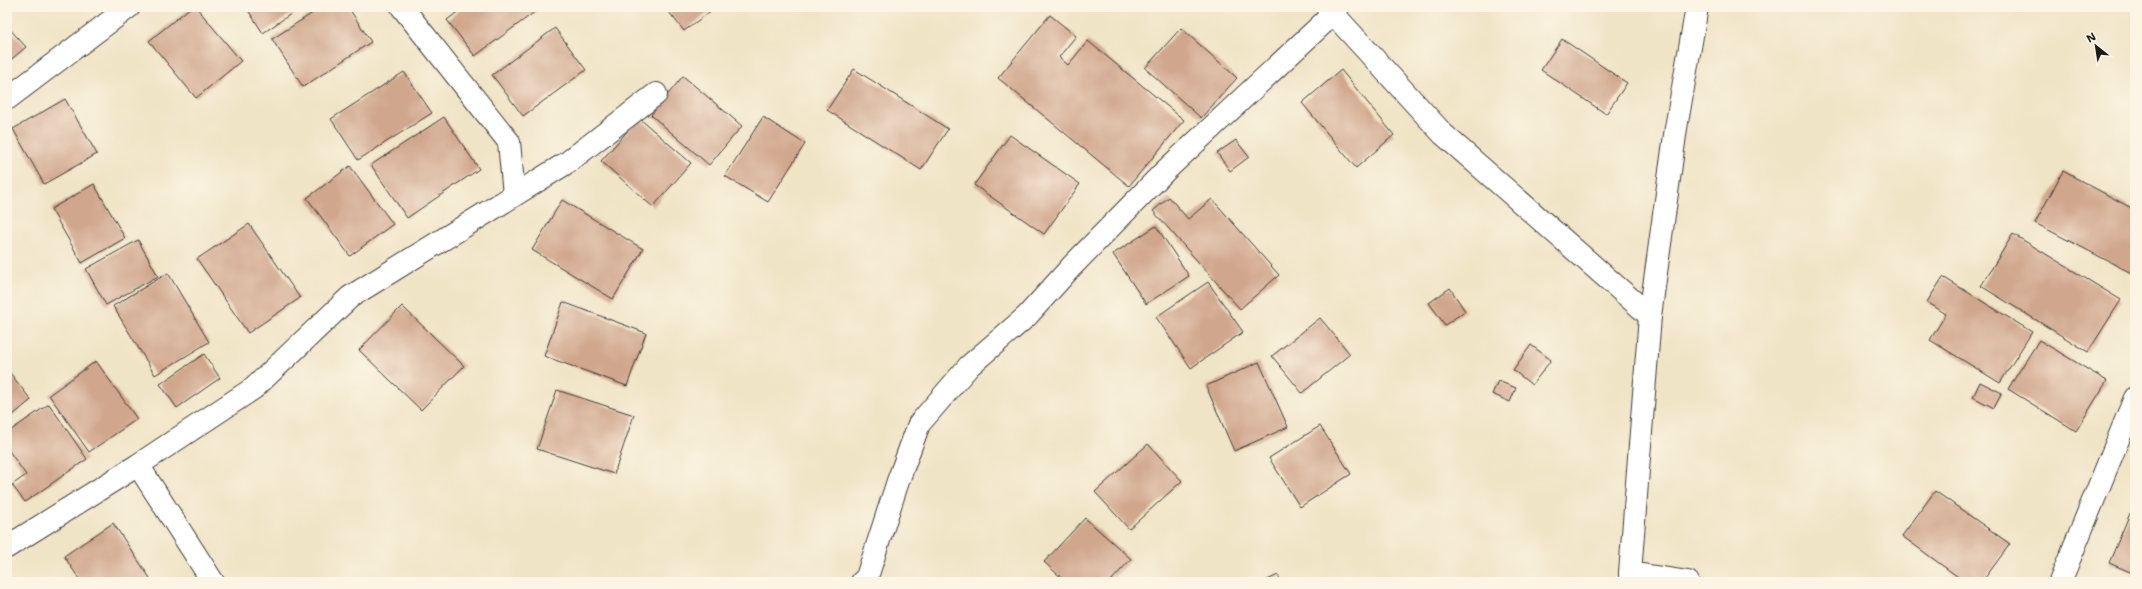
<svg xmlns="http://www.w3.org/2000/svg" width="2142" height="589" viewBox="0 0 2142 589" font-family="'Shantell Sans',sans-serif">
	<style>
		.building { fill: #d0a68c }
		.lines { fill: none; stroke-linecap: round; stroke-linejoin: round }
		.minor-casing { stroke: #3c3a36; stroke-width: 24 }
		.minor { stroke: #fff; stroke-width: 22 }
	</style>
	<rect width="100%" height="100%" fill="#fcf5e5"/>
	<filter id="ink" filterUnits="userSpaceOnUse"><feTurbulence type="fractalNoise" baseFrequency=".025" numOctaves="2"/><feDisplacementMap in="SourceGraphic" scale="8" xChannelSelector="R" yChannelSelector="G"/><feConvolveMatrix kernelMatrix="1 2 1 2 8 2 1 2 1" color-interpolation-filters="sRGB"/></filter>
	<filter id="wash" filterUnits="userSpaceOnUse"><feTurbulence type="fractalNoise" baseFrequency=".012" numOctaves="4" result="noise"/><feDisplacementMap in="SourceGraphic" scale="16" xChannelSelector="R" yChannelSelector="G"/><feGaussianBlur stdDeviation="0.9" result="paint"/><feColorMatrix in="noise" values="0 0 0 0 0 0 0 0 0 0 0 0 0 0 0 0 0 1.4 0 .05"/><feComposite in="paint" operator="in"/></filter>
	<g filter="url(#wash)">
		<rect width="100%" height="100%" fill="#f0e4c6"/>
		<g id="blocks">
			<g class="building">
				<path d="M191,7H196L241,61L196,98L149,41Z"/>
				<path d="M246,7H301L263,33Z"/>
				<path d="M322,7H348L371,42L303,87L272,39Z"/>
				<path d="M464,7H533L536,11L475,56L447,20Z"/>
				<path d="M665,7H716L684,31Z"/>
				<path d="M1050,15L1076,36L1059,57L1068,65L1088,41L1184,120L1129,186L998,78Z"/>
				<path d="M7,26L26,47L7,63Z"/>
				<path d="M555,28L586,70L523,116L492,75Z"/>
				<path d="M1181,28L1237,78L1201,118L1145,68Z"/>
				<path d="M1562,39L1627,83L1606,114L1541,70Z"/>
				<path d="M854,69L948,129L921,170L827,110Z"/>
				<path d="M1341,70L1394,135L1356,168L1302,103Z"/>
				<path d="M404,72L432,113L358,160L331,119Z"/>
				<path d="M683,76L742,126L709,165L651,115Z"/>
				<path d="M65,99L97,154L44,184L13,129Z"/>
				<path d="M444,117L479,169L407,218L371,165Z"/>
				<path d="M763,117L805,144L768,202L725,176Z"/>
				<path d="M639,118L691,163L653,207L601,161Z"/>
				<path d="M1010,135L1080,184L1044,234L974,185Z"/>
				<path d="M1236,140L1249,157L1230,171L1217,153Z"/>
				<path d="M350,166L393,224L350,256L307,198Z"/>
				<path d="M2063,171L2135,210V275L2035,223Z"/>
				<path d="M94,184L125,238L82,263L51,209Z"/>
				<path d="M1169,197L1188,219L1212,199L1279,275L1240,309L1153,211Z"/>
				<path d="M562,200L643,249L613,299L532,250Z"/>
				<path d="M249,224L300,298L248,333L197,259Z"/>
				<path d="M1156,226L1189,276L1146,304L1113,254Z"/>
				<path d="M2013,234L2121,300L2088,352L1981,286Z"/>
				<path d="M138,240L158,276L106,305L86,269Z"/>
				<path d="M168,273L209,342L155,375L113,306Z"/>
				<path d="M1943,277L2032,332L2000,383L1930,340L1946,314L1927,302Z"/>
				<path d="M1208,282L1243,332L1191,368L1156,317Z"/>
				<path d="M1450,288L1465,311L1445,325L1429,303Z"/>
				<path d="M563,302L646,333L627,386L544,356Z"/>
				<path d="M402,306L464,366L421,410L359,350Z"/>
				<path d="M1320,318L1350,354L1302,393L1272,356Z"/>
				<path d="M2039,340L2107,381L2076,431L2008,389Z"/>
				<path d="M1531,345L1551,360L1532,385L1513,370Z"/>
				<path d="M204,354L220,378L177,408L160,384Z"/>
				<path d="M96,361L137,419L89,452L49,395Z"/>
				<path d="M1259,362L1288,427L1234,451L1206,386Z"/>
				<path d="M7,369L31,400L7,420Z"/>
				<path d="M1498,381L1516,388L1510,402L1492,394Z"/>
				<path d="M1980,382L2002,393L1994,408L1973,397Z"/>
				<path d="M557,390L634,415L614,474L537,449Z"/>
				<path d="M49,404L87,459L25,502L12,485L26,475L7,448V433Z"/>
				<path d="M1320,426L1351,474L1300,507L1269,458Z"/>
				<path d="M1148,444L1182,481L1129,529L1095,492Z"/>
				<path d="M1935,491L2010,544L1982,582H1965L1902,536Z"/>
				<path d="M2131,511L2135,512V574L2109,563Z"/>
				<path d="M1085,518L1131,559L1110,582H1066L1044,562Z"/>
				<path d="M113,523L150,578L145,582H81L64,556Z"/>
				<path d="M1278,575L1281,582H1263Z"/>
			</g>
		</g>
	</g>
	<g filter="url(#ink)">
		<use href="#blocks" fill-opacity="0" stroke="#3c3a36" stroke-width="1"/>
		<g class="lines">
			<g class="minor-casing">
				<g id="minor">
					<path d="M402,7L509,142L514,195"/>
					<path d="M1327,7L1443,134L1650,316"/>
					<path d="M7,99L129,7"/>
					<path d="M138,465L213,582"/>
					<path d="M7,547L138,465L254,388L350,297L568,162L656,94"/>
					<path d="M1630,573L1688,582"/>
					<path d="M862,582L867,577L898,481L919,424L969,366L1027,316L1072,266L1165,171L1333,14"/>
					<path d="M1631,582L1630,573L1650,316L1676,128L1697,7"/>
					<path d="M2060,582L2135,398"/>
				</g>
			</g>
			<use href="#minor" class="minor"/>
		</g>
	</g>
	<rect width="2142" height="589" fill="none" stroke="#fcf5e5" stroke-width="24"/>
	<g transform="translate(2096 46) rotate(330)" stroke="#fcf5e5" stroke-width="3" paint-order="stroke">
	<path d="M0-3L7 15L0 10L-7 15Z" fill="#1c1c1c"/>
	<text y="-6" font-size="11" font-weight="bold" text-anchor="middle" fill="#1c1c1c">N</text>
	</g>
</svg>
